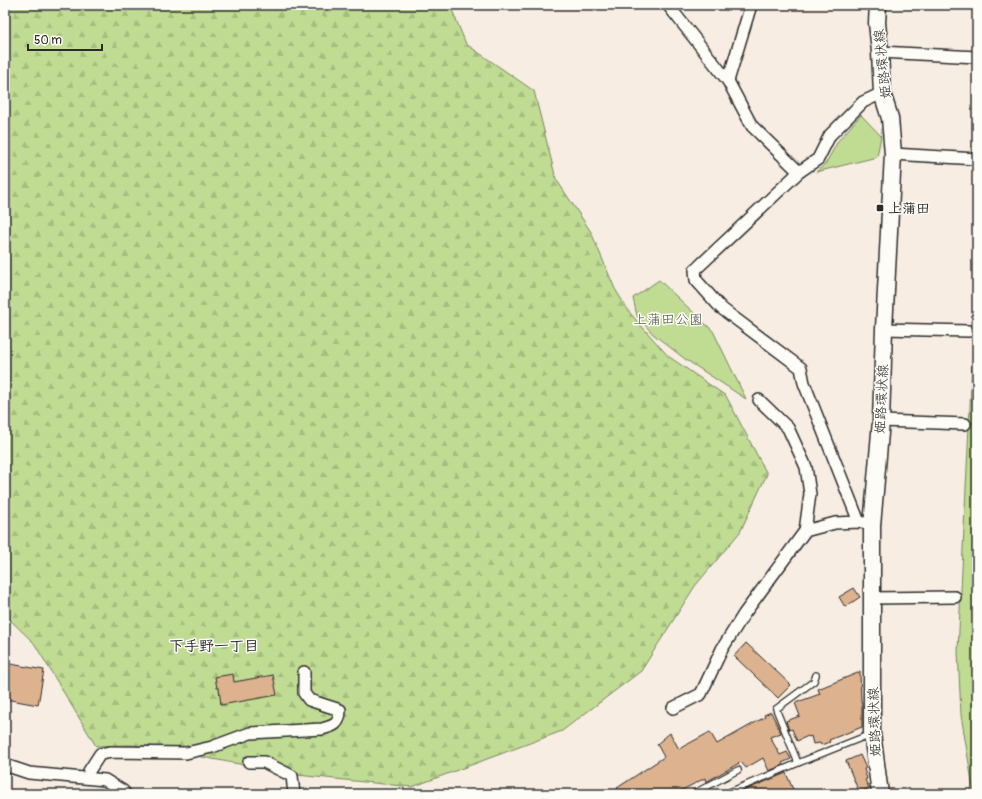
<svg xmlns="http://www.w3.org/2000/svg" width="982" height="799" viewBox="0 0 982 799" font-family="Pangolin,'Klee One',sans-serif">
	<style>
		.green { fill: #c0dc93; stroke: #76845f }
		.forest { fill: url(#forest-firs); stroke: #76845f }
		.building { fill: #ddb28e; stroke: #2b2b2b }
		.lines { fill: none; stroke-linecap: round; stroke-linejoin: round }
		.service-casing { stroke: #2b2b2b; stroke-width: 8 }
		.minor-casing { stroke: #2b2b2b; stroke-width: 14 }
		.secondary-casing { stroke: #2b2b2b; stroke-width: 19 }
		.service { stroke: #fdfcf7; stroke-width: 5.5 }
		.minor { stroke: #fdfcf7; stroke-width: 11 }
		.secondary { stroke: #fdfcf7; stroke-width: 16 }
		.poi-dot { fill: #2b2b2b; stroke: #fdfcf7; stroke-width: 1.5 }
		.labels { text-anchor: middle; stroke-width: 3; stroke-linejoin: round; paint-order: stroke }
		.street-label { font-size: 14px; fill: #2b2b2b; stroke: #fdfcf7 }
		.poi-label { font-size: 14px; font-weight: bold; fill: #2b2b2b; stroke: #fdfcf7; text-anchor: start }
		.park-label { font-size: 14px; fill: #505745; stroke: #fdfcf7 }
		.neighbourhood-label { font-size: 15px; font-weight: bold; fill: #2b2b2b; stroke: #fdfcf7 }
	</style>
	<defs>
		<pattern id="forest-firs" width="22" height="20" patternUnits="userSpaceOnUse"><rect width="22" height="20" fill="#c0dc93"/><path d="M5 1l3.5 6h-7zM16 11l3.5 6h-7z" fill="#a5bd7f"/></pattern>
	</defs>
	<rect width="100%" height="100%" fill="#f7ede2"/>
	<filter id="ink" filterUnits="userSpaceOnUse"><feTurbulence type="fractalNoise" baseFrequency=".025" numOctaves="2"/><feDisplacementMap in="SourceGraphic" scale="8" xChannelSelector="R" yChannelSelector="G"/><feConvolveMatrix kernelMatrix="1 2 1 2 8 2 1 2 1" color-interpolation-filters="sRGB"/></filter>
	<g filter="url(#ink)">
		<g class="green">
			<path d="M861,115L881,136L877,157L816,172L826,163L838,141Z"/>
			<path d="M977,263V794H974L961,715L958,651Z"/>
			<path d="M659,280L713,331L746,399L685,359L653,334L637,316L633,298Z"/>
		</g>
		<path class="forest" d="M5,5H450L466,44L534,91L556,179L591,232L615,289L630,313L668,356L726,396L767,474L740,532L695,586L641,671L562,731L412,787L297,775L197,756L163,747L130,745L96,746L34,643L5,615Z"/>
		<g class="building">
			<path d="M854,588L860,597L845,607L839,597Z"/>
			<path d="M746,643L791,685L778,698L734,656Z"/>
			<path d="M5,663L44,670L38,705L5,699Z"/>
			<path d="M860,672L861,700L862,705V727L829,740L830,742L821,745L820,743L813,744L811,736L809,737L808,736L797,741L792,729L789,730L786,721L800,716L795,703L820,694L818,689Z"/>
			<path d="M233,674L234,682L273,675L277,695L221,705L219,688H217L215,677Z"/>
			<path d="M771,712L781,733L770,737L780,755L787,752L791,759L782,763L783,765L769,771L763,758L746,768L741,762L706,782L705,778L675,794H621L617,788L664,757L657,744L670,733L679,749L710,732L717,744L765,717L764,715Z"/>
			<path d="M860,755L866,768L864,769L867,779L865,780L869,788L859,792L846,761Z"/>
			<path d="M786,773L795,794H736Z"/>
		</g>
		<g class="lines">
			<g class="service-casing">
				<g id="service">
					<path d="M798,763L776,709L814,681L816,675"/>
					<path d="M693,794L738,770"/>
					<path d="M725,794L798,763L871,734"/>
				</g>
			</g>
			<g class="minor-casing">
				<g id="minor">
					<path d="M668,5L728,81L752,126L799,172"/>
					<path d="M880,52L977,57"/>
					<path d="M728,81L751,5"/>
					<path d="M893,154L977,159"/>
					<path d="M884,329L969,331"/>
					<path d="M759,400L788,428L806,467L810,494L805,531"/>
					<path d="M881,421L965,424"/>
					<path d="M859,522L804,383L801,368L721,308L696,280L695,270L799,172L818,159L830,135L863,102L882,93"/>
					<path d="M873,598L955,597"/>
					<path d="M673,708L701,694L722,649L744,614L805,531L835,523L859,522L864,523"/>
					<path d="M249,762H264L292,776L294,794"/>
					<path d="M5,765L29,773L105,780L123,791L125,794"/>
					<path d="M88,778L89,771L100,754L111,752L186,753L212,747L250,733L322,729C334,726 340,724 340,710L309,700L304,693V672"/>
				</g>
			</g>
			<g class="secondary-casing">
				<path id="secondary" d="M878,5L877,23L880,52L882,93L890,118L893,154L884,329L881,421L872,526V733L880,794"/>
			</g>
			<use href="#service" class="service"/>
			<use href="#minor" class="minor"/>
			<use href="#secondary" class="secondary"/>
		</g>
	</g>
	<rect class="poi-dot" x="876" y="204" width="8" height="8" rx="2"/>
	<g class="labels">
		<g class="street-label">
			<text transform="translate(882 64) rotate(-96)" y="5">姫路環状線</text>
			<text transform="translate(881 399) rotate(-87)" y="5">姫路環状線</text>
			<text transform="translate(874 722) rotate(-92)" y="5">姫路環状線</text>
		</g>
		<g class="poi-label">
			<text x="888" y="213">上蒲田</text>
		</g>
		<g class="park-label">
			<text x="668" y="324">上蒲田公園</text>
		</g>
		<g class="neighbourhood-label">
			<text x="214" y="651">下手野一丁目</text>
		</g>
	</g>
	<rect width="982" height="799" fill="none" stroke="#fdfcf7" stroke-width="20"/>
	<rect x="10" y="10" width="962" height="779" fill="none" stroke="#2b2b2b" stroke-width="1.5" filter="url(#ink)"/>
	<path d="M28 44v6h74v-6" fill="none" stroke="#2b2b2b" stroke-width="2"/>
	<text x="34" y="44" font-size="12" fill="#2b2b2b" stroke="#fdfcf7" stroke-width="3" paint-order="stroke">50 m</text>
</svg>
